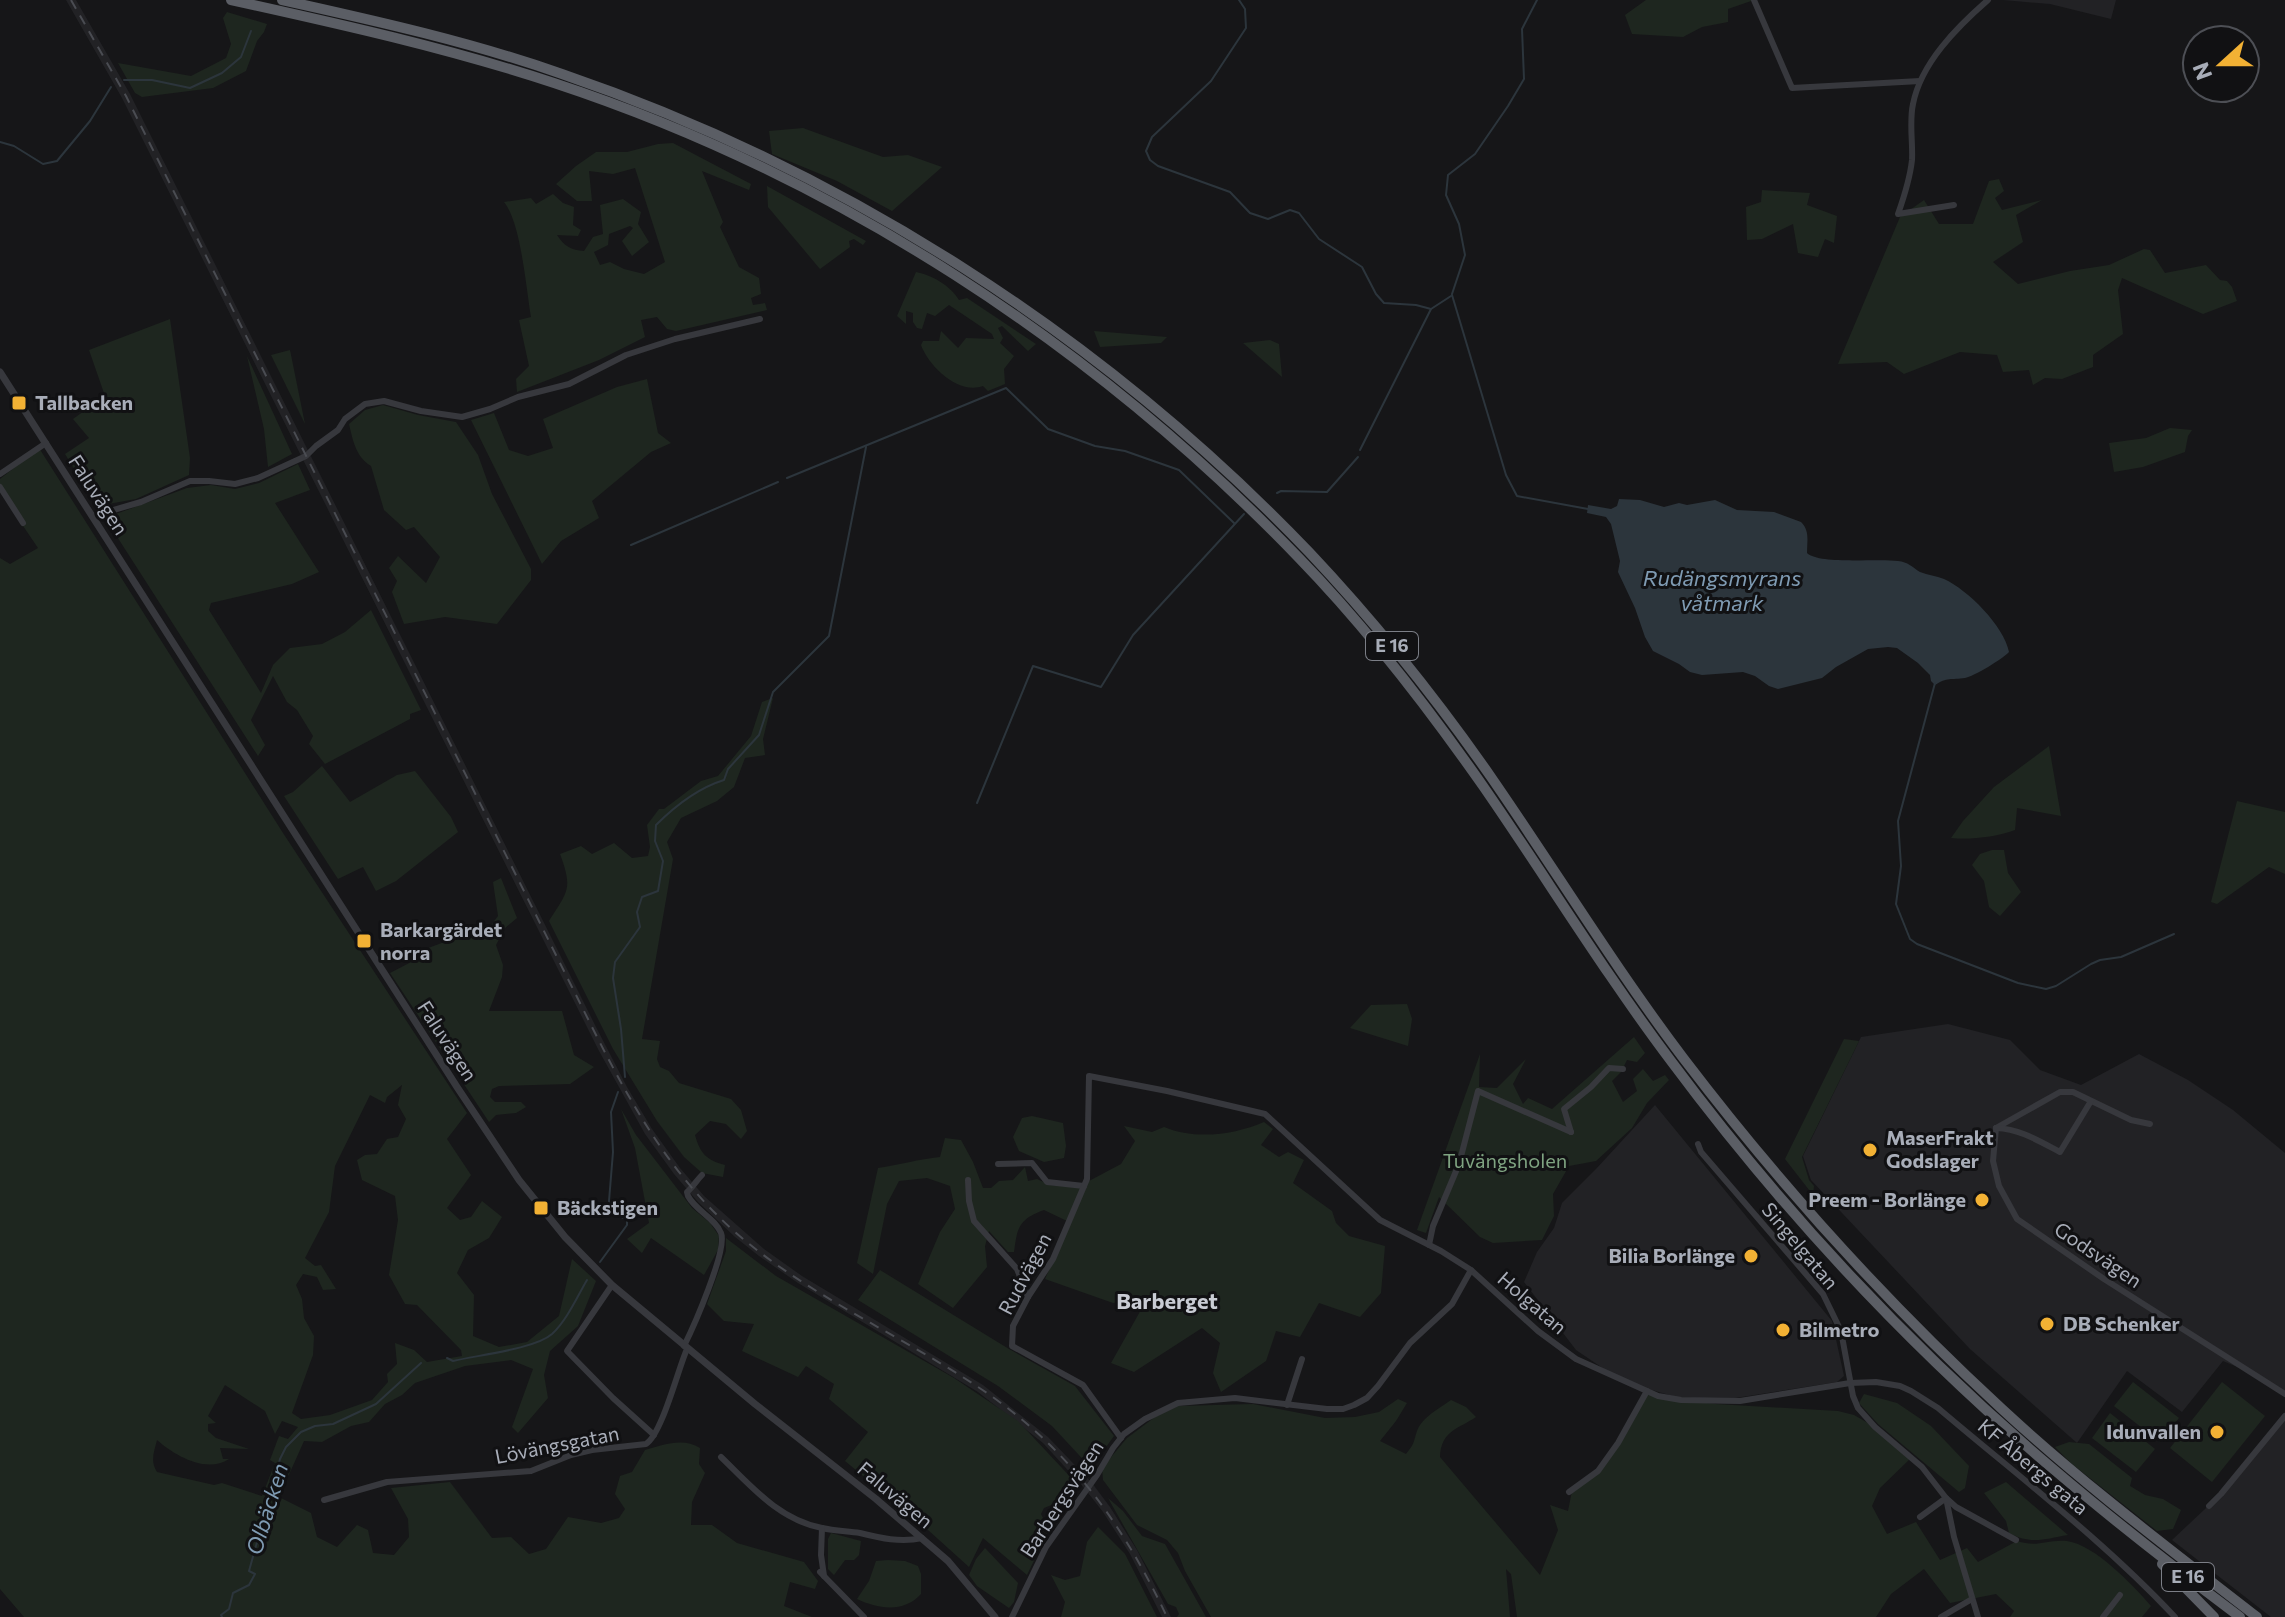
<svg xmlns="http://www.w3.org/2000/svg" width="2285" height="1617" viewBox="0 0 2285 1617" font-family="Commissioner,sans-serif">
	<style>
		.built { fill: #222225 }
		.green { fill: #1e261f; fill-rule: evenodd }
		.water { fill: #2c353c }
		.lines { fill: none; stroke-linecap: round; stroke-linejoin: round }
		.stream { stroke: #2c353c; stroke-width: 2 }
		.minor { stroke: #37383d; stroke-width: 6 }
		.tertiary { stroke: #37383d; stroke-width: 7 }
		.trunk { stroke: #5b5e65; stroke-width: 10 }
		.rail { stroke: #4a4c52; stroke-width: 2; stroke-dasharray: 10 8; stroke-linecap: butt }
		.poi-dot { fill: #f2b134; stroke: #111113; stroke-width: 3 }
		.labels { text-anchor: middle; stroke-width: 6; stroke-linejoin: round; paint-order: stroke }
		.shield { fill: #111113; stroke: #7b7e86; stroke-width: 2 }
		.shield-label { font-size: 18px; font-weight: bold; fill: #a8adb8 }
		.poi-label { font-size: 20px; font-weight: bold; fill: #a8adb8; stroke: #111113; text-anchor: start }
		.street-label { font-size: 20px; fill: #a8adb8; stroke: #111113 }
		.park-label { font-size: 20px; fill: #7fa381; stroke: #111113 }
		.water-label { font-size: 22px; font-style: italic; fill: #7f9bb3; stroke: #111113 }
		.neighbourhood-label { font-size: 22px; font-weight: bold; fill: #c9ccd4; stroke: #111113 }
	</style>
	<rect width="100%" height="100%" fill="#161618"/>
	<g class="built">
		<path d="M66,0H76L130,94L596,1027L627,1087L652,1129L680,1168L704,1196L764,1249L802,1276L983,1385L1048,1437L1092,1483L1110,1507L1137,1550L1171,1617H1162L1130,1554L1103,1512L1085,1489L1043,1443L978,1392L798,1283L759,1256L735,1237L698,1202L674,1174L645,1134L599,1051L122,98Z"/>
		<path d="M2003,0H2116L2111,19L2050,4Z"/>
		<path d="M1948,1024L2010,1040L2040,1070L2081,1085L2139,1054L2188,1080L2233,1110L2285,1153V1394L2249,1372L2223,1361L2182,1412L2127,1371L2077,1443L1970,1349L1811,1180L1803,1156L1861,1037Z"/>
		<path d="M1655,1105L1832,1321L1844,1376L1837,1382L1729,1399L1676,1397L1645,1388L1607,1371L1576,1350L1524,1282L1537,1252L1554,1228L1562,1203L1596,1169Z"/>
		<path d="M2285,1416V1617H2271L2172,1540L2221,1494Z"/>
	</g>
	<g class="green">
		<path d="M1646,0H1754L1728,9V22L1702,27L1683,37L1632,34L1625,15Z"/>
		<path d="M227,12L267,24L264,32L257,41L246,71L213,88L142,97L135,93L118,63L191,76L226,58L231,44L223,18Z"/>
		<path d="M803,128L883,157L908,155L942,167L892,211L837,181L772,154L769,131Z"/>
		<path d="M673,143L751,184L749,190L702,171L723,222L720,227L739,267L759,278L761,294L751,298L753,305L765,303L767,310L676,331L667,329L657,317L641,320L645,337L599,360L517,392L516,379L529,366L519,320L531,317C526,288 521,223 504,202L531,198L536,204L553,194L563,203L574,207L573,225L581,230L578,236L557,235C564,246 571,250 584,251L593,237L603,234L600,205L623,199L641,212L638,224L649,242L632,256L622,241L633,228L630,226L609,234L608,245L594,252L600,265L610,262L624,269L644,274L665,262L635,168L613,174L589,171L592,201H577L556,184L576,166L596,152H627L658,144Z"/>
		<path d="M1999,179L2004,191L1995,198L2002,210L2042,200L2016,215L2023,242L1993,262L2018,284L2070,271L2109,265L2144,249L2150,250L2165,273L2206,265L2220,280L2227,281L2232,287L2237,301L2203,314L2122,278L2118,290L2123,334L2093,355V367L2062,379L2045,378L2033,385L2029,370L2003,372L1997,355L1960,352L1904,374L1887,362L1838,364L1900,217L1924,200L1939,224H1973L1989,181Z"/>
		<path d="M767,186L866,241L863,245L854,239L849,241L850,247L820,269L768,207Z"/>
		<path d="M1762,190L1810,193L1807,205L1837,216L1834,243L1825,239L1818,257L1798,253L1793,224L1762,239L1747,240L1746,207L1761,202Z"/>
		<path d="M916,272C932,275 951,286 959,300L967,298L1036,344L1028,351L1002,326L998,328L1003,338L1000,343L1014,356L1004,369L1005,384L988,391L983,386C959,395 929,367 921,345L923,341H939L941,331L958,348L966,338L994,339L992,334L949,305L935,316L927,313L922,329L917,328L913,322V313L906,311V324L897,316Z"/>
		<path d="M170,319L190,458L189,475L136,499L97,506L65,454L89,438L73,419L105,396L89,350Z"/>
		<path d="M1094,331L1167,337L1161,343L1100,347Z"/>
		<path d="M1270,340L1279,344L1282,377L1243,343Z"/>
		<path d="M290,350L305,424L271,355Z"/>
		<path d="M247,356L292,454L268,467L264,429Z"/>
		<path d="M647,379L658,433L671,443L651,452L592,501L599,518L561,541L542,564L471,420L494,413L509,450L528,456L553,448L543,419L617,387Z"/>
		<path d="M383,405L418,415L456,422L478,455L492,494L531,569V580L497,624L445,617L404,624L392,592L397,581L389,568L398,556L426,583L440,557L414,527L406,530L384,510L371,466C356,457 353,441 349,424L365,410Z"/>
		<path d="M2170,428L2192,430L2188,436L2185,452L2143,467L2114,472L2109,443L2146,438Z"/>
		<path d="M39,448L283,833L467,1113L447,1139L471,1175L447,1208L460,1220L471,1217L482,1201L502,1217L489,1238L468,1250L457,1273L474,1295L473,1336L499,1347L527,1342L559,1316L572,1259L596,1281L578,1326L550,1351L544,1375L548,1398L518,1433L512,1427L533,1369L511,1360L465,1366L415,1383L402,1395L385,1404L369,1422L351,1426L322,1442L304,1441L279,1497L311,1513L317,1537L337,1547L357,1525L368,1530L373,1553L394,1555L409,1537L408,1519L391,1488L450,1482L492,1538L511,1537L529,1554L546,1549L568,1517L601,1523L619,1518L625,1509L615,1494L620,1476L632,1472L645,1450C663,1445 683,1437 700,1448L699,1464L705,1473L692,1502L691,1525H712L737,1543L804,1562L818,1581L815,1589L790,1582L784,1606L812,1617H24L0,1589V558L10,564L38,548L0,492V479ZM402,1085L398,1105L406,1119L398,1137L387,1139L377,1154L365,1155L357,1160L362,1180L395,1196L398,1220L389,1275L405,1304L417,1305L461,1350L462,1356L427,1362L414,1350L395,1343L397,1364L387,1374L388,1382L372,1400L330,1415L301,1419L292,1413L313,1355L314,1336L304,1318L302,1299L296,1285L303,1274L317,1277L323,1290L336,1289L321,1265L315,1266L305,1258L329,1212L335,1166L370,1095L385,1103L387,1097ZM225,1385L265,1411L275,1434L282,1421L298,1427L288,1439L279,1436L270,1460L275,1463L262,1496L222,1483L214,1485L157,1472C150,1461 154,1452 157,1440C174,1455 206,1474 229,1459H223L220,1448L249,1449L216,1438L208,1431V1424L216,1423L208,1416Z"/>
		<path d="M298,464L310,490L275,503L319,572L292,584L211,603L209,610L261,693L273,665L290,648L322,644L345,632L371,610L421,710L410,714V719L325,764L309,744L313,736L297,710L287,702L273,676L251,720L265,745L258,756L105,518L187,488L211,485L235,489L259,483Z"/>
		<path d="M773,698L763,739L765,755L745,758L734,787L717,801L681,818L667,842L673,859L642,1039L660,1041L657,1059L660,1067L669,1071L679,1083L731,1099L741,1110L747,1131L741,1139L726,1124L710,1121L695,1135C700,1153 706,1160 725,1165L723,1177L702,1173L684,1157L657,1121L613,1049L549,921C568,891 573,889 560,854L581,846L592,854L614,843L632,858L648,856L650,847L647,825L659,809H664L701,781L718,776L751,736L762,702Z"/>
		<path d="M2049,746L2061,816L2017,808L2015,830C1996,837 1970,840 1951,838L1963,821L1994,787Z"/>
		<path d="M322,766L350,802L397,775L415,771L451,817L458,832L396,881L376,891L363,867L338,879L284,796L293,792Z"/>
		<path d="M2237,801L2285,812V874L2269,867L2217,904L2211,902Z"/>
		<path d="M1992,850H2004L2008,873L2021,892L2000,916L1989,907L1984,881L1972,865L1980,854Z"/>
		<path d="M501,878L517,918L505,928L496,945L503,965L502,977L489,1011H562L574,1055L594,1067L570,1084L499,1086L492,1089L490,1097L495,1102H521L526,1107L516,1113L496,1115L489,1122L390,973L417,959L423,950L492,924L498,916L493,882Z"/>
		<path d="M1407,1004L1412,1019L1408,1046L1350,1028L1371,1005Z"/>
		<path d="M1634,1037L1645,1053L1637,1062L1627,1060L1621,1072L1612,1081L1623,1102L1637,1091L1633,1079L1643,1069L1653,1081L1665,1075L1669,1080L1647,1103L1632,1128L1596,1161L1569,1166L1553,1194L1554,1216L1542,1240L1493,1243L1480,1237L1439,1197L1426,1233L1417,1230L1480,1054L1479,1087L1497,1088L1526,1059L1513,1084L1523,1104L1528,1098L1552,1109Z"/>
		<path d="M1844,1039L1859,1041L1802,1157L1809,1180L1814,1186L1813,1195L1785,1159Z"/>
		<path d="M621,1109L636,1135L692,1208L710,1223L719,1236L718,1250L704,1275L651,1238L642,1253L627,1239L649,1223L635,1148Z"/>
		<path d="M1032,1116L1063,1123L1066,1146L1064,1158L1044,1162L1019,1151L1013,1137L1022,1118Z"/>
		<path d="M1264,1122L1273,1129L1261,1145L1279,1157L1288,1152L1304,1160L1293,1183L1332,1211L1336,1223L1349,1236L1385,1246L1381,1293L1360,1317L1319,1303L1300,1337L1276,1331L1266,1361L1221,1392L1213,1373L1220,1343L1202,1328L1134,1372L1111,1363L1142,1308L1135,1300L1113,1303L1045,1279L1089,1181L1121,1164L1135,1141L1124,1126L1152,1132L1164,1127C1195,1140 1234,1135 1264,1122Z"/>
		<path d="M945,1138L961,1140L973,1162L983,1188H991L999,1181L1013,1180L1025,1167L1028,1181L1037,1179L1050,1185L1081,1188L1067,1221L1044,1210C1019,1219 1017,1228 1014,1252H1008L989,1231L985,1246L987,1267L953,1308L918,1284L940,1232L955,1209L950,1186L927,1178L899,1181L887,1204L873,1274L857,1263L878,1168C899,1165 919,1159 940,1157Z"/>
		<path d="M726,1238L776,1276L954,1378L1018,1421L1076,1483L1069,1498L1044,1508L1041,1514L1049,1530L1027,1575L983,1538L969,1567L928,1530L845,1461L868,1432L829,1399L834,1384L806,1366L798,1377L742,1351L754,1324L724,1321L707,1304L726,1251Z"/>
		<path d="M880,1270L1009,1349L1075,1386L1114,1436L1091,1468L1052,1426L998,1386L858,1300Z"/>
		<path d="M2133,1382L2179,1418L2160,1442L2114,1406Z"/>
		<path d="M2222,1382L2265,1416L2212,1482L2170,1448Z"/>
		<path d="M1647,1391L1681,1400L1716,1404L1838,1411L1854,1415L1875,1427L1912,1457L1880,1488L1872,1506L1887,1534L1916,1522L1940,1560L1967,1548L1978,1562L2017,1541C2038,1548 2047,1539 2067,1541C2095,1545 2133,1585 2151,1606L2142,1617H2010L2014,1611L1996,1594L1950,1603L1924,1569L1891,1594L1876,1617H1517L1511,1574L1506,1569L1510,1617H1211L1185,1571L1178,1553L1167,1540L1137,1525L1103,1480L1102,1468L1127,1438L1155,1417L1178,1406L1253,1404L1325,1418L1355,1417L1379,1412L1398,1399L1407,1403L1396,1421L1380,1441L1406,1454C1415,1443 1413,1443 1417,1431C1422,1417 1440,1408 1451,1400L1466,1407L1476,1417C1458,1429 1441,1431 1440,1457L1540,1575L1558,1530L1550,1505L1568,1511L1572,1491L1598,1471Z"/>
		<path d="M1864,1394L1897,1403L1931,1426L1969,1466L1965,1488L1959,1492L1878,1424L1859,1403Z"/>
		<path d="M2110,1413L2155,1449L2136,1472L2092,1438Z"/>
		<path d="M2069,1442L2089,1444L2132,1478L2130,1486L2145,1495L2163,1499L2181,1510L2173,1529L2157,1531L2072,1464L2055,1447Z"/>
		<path d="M2006,1482L2068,1535C2044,1539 2032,1545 2009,1533L2006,1521L1984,1493Z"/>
		<path d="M1108,1498L1123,1511L1142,1536L1165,1544L1206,1617H1177L1179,1614L1176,1607L1168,1604Z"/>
		<path d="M1098,1527L1125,1554L1157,1617H1061L1065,1602L1051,1575L1065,1580L1080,1576L1087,1542Z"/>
		<path d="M831,1533L861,1541L859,1555L854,1560H845L834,1575L828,1569V1539Z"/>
		<path d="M985,1548L1018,1583L1014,1602L1009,1608L977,1586L969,1575L976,1559Z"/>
		<path d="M888,1560L905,1561L918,1566L921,1574V1594C904,1613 878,1609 857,1599L869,1581L876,1561Z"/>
	</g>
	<path class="water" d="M1619,499L1640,500L1664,507L1679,503L1687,505L1715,500L1737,510L1774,512L1801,522C1810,531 1807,541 1807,553C1820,565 1877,558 1898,561C1908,562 1912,567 1920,572C1928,575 1936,576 1944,579C1968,590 2004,626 2009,652C2004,658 1973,677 1965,678C1951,680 1947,677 1935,685L1931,681L1930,675L1918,663L1897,648L1888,647L1868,649L1836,667L1822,678L1778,689L1769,686L1755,676L1743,672L1702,675L1690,672L1679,664L1653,651L1645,637L1635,608L1618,572L1620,561L1611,524L1606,517L1587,513L1588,505L1611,509L1617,506Z"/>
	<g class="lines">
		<g class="stream">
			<path d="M1239,0L1245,9L1246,28L1211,81L1152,137L1146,151L1150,160L1158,166L1230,192L1250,213L1268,219L1290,210L1299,213L1319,239L1362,267L1376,294L1384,303L1416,305L1431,309"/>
			<path d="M124,80H152L190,88L222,73L241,57L251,31"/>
			<path d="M0,142L14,146L43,164L57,161L90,121L111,87"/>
			<path d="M1452,294L1465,255L1459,224L1446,195L1448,175L1475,154L1508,106L1524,79L1522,29L1537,0"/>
			<path d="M1452,295L1506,475L1517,496L1588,509"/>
			<path d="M1360,450L1431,309L1451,296"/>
			<path d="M787,478L1006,388L1048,429L1095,446L1125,451L1179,470L1234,523"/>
			<path d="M1277,493L1281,491L1327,492L1358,457"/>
			<path d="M631,545L778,482"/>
			<path d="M1935,683L1898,821L1901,866L1896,904L1910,939L1917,944L2018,983L2046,989L2056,986L2091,964L2100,960L2121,957L2174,934"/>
			<path d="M977,803L1033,666L1101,687L1133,635L1244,514"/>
			<path d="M625,1077L621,1029L613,978L615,962L640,927L637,912L642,897L658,891L663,861L655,841L656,825C675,806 698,788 724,780L728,769L759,735L773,692L829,636L866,447"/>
			<path d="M600,1262L627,1225V1219L616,1215L609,1201L613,1152L611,1112L618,1092"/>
			<path d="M447,1358L453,1361C478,1355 535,1349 552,1334C567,1320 577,1297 587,1280"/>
			<path d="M222,1617L221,1615L229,1609L233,1593L249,1585L255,1574L249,1571L280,1459L286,1447L301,1432L315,1426L333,1424L376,1404L421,1363"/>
		</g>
		<g class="minor">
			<path d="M1754,0L1792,88L1920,81"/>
			<path d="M1954,205L1898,214C1904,197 1910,178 1912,160C1913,142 1909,122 1913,104C1921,63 1957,27 1988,0"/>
			<path d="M0,474L46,443"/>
			<path d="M0,487L23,523"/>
			<path d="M93,516L141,502L190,481H209L235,484L258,478L306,456L316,446L338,430L345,419L365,404L384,401L421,411L462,417L490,409L518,397L569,384L626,355L675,339L760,319"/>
			<path d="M1996,1128L1993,1161L1999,1186L2017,1219L2104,1279L2285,1394"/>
			<path d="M1996,1128L2060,1092H2073L2131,1120L2150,1124"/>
			<path d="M1996,1128C2020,1129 2039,1141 2060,1152L2091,1101"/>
			<path d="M1571,1132L1564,1109L1591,1087L1609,1068L1623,1069"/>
			<path d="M1698,1144L1701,1152L1823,1294L1841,1331L1853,1396L1858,1408L1875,1427L1922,1467L1946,1498L1954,1537L1978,1617"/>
			<path d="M998,1164L1032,1163L1047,1182L1084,1186"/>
			<path d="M968,1180L969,1201L974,1221L1017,1269L1028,1297"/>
			<path d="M1429,1245L1433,1226L1459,1164L1478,1091L1571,1132"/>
			<path d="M612,1285L567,1351L613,1398L654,1435"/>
			<path d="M684,1346C693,1328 728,1249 721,1233C715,1218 696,1211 688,1196L687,1192C693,1187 696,1181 702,1175"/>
			<path d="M1287,1405L1302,1359"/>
			<path d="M1121,1438L1083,1385L1012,1346L1013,1326L1028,1297L1053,1259L1087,1179L1089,1076L1167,1091L1265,1114L1380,1220L1441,1251L1471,1270L1538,1331L1576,1359L1658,1396L1681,1400L1740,1401L1850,1383L1876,1382L1900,1386L1911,1391L1938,1408C2018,1476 2103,1540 2175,1617"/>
			<path d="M721,1457C751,1486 779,1520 822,1528C835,1531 847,1531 860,1533C880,1538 901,1543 922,1538"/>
			<path d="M1569,1492L1598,1471L1618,1443L1647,1391"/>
			<path d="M324,1500L387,1482L531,1471L571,1455L592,1450L646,1444C662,1434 678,1369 687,1349"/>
			<path d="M2209,1506L2221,1494L2285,1416"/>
			<path d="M1920,1517L1946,1498L1956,1507L2016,1540"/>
			<path d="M822,1528L821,1555L824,1576"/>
			<path d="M820,1572L864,1617"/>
			<path d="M1012,1617L1046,1547L1097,1475L1113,1448L1124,1434L1145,1419L1178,1403L1235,1398L1327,1409H1343L1354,1405L1367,1398L1378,1386L1410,1343L1452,1304L1471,1270"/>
			<path d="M1941,1617L1972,1599"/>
			<path d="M2103,1617L2120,1595"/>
		</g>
		<path class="tertiary" d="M0,372L457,1087L519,1180L565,1237L612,1285L755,1404L876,1499L948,1561L995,1617"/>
		<g class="trunk">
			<path d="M231,0C340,24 448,48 554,83C836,176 1093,344 1299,558C1367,628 1427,706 1483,786C1546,877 1604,972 1671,1061C1782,1210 1911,1348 2052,1468C2113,1520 2176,1569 2240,1617"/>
			<path d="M282,0C377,21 471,42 562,74C845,171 1102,336 1309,552C1375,622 1436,698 1491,777C1556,871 1615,968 1684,1059C1780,1185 1886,1302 2002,1409C2083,1484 2171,1550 2257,1617"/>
			<path d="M2162,1564L2214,1617"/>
		</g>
		<path class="rail" d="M71,0L126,96L593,1029C632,1106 670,1174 735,1232C808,1296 901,1335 981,1389C1068,1447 1123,1524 1167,1617"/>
	</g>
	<g class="poi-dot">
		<rect x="11" y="395" width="16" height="16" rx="4"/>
		<rect x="356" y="933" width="16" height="16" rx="4"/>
		<circle cx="1870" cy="1150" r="8"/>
		<circle cx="1982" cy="1200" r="8"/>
		<rect x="533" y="1200" width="16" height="16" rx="4"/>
		<circle cx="1751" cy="1256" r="8"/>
		<circle cx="2047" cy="1324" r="8"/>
		<circle cx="1783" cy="1330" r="8"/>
		<circle cx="2217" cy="1432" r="8"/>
	</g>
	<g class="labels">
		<g class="shield">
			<rect x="1366" y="632" width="52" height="28" rx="6"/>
			<rect x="2162" y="1563" width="52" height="28" rx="6"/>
		</g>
		<g class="shield-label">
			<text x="1392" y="652">E 16</text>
			<text x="2188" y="1583">E 16</text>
		</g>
		<g class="poi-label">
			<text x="35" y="410">Tallbacken</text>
			<text x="380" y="937">Barkargärdet<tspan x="380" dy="23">norra</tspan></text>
			<text x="1886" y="1145">MaserFrakt<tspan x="1886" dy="23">Godslager</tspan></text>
			<text x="1966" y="1207" text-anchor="end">Preem - Borlänge</text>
			<text x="557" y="1215">Bäckstigen</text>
			<text x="1735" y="1263" text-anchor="end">Bilia Borlänge</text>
			<text x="2063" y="1331">DB Schenker</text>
			<text x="1799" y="1337">Bilmetro</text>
			<text x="2201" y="1439" text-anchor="end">Idunvallen</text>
		</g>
		<g class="street-label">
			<text transform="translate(98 495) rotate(57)" y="7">Faluvägen</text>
			<text transform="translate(447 1041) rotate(57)" y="7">Faluvägen</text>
			<text transform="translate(1800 1246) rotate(50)" y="7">Singelgatan</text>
			<text transform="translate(2098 1255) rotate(34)" y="7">Godsvägen</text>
			<text transform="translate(1025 1274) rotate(-62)" y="7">Rudvägen</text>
			<text transform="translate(1532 1303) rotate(41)" y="7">Holgatan</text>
			<text transform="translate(557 1445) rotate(-11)" y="7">Lövängsgatan</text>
			<text transform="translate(2033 1467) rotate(40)" y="7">KF Åbergs gata</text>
			<text transform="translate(895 1495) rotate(40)" y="7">Faluvägen</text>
			<text transform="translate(1062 1499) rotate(-57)" y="7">Barbergsvägen</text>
		</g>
		<g class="park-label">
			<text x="1505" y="1168">Tuvängsholen</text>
		</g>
		<g class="water-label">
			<text x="1722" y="586">Rudängsmyrans<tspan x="1722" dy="25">våtmark</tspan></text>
			<text transform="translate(267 1509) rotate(-73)" y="8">Olbäcken</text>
		</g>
		<g class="neighbourhood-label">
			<text x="1167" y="1309">Barberget</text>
		</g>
	</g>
	<g transform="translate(2221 64) rotate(249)"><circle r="38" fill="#111113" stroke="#4d4f55" stroke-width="2"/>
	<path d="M0-6L14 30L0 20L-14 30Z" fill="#f2b134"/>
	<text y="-12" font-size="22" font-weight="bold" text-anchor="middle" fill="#a8adb8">N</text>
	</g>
</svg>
